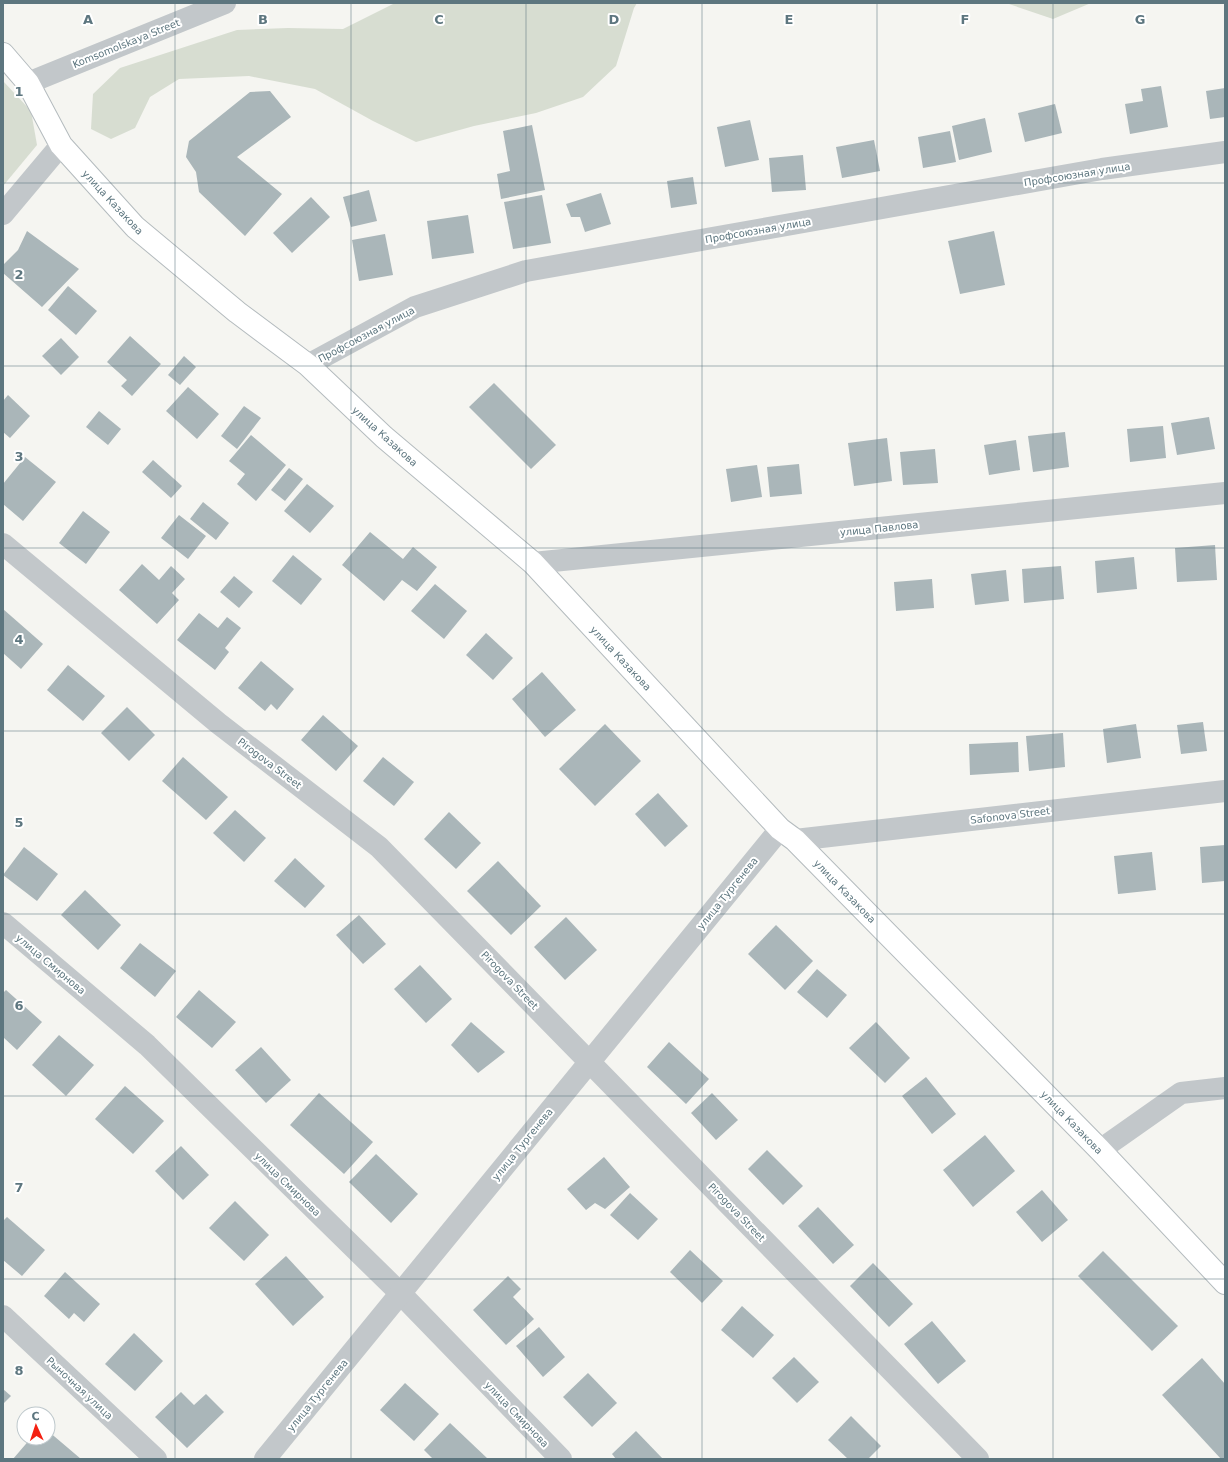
<svg xmlns="http://www.w3.org/2000/svg" width="1228" height="1462" viewBox="0 0 1228 1462" font-family="'DejaVu Sans',sans-serif">
	<style>
		.green { fill: #d7ddd1 }
		.building { fill: #aab6b9 }
		.lines { fill: none; stroke-linecap: round; stroke-linejoin: round }
		.secondary-casing { stroke: #b4bbbe; stroke-width: 24 }
		.street { stroke: #c2c7ca; stroke-width: 22 }
		.secondary { stroke: #fff; stroke-width: 22 }
		.grid { fill: none; stroke: #5d767f; stroke-width: 1; stroke-opacity: 0.55 }
		.labels { text-anchor: middle; stroke-width: 4; stroke-linejoin: round; paint-order: stroke }
		.street-label { font-size: 10px; fill: #5d767f; stroke: #fff }
		.grid-label { font-size: 13px; text-anchor: middle; font-weight: bold; fill: #5d767f; stroke: #fff; stroke-width: 4; stroke-linejoin: round; paint-order: stroke }
	</style>
	<rect width="100%" height="100%" fill="#f5f5f1"/>
	<g class="green">
		<path d="M395,3H637L634,8L616,66L583,97L536,113L474,126L416,142L373,121L315,89L249,76L179,79L150,97L135,128L111,139L91,129L93,94L120,68L237,30L288,28L343,29Z"/>
		<path d="M1006,3H1091L1053,19Z"/>
		<path d="M3,81L31,111L37,145L3,186Z"/>
	</g>
	<g class="building">
		<path d="M1161,86L1168,127L1130,134L1125,104L1143,101L1141,89Z"/>
		<path d="M1225,88V117L1210,119L1206,91Z"/>
		<path d="M270,91L291,117L237,157L282,194L245,236L199,192L196,172L186,157L189,141L250,92Z"/>
		<path d="M1055,104L1062,133L1025,142L1018,113Z"/>
		<path d="M985,118L992,152L959,160L952,126Z"/>
		<path d="M750,120L759,160L725,167L717,127Z"/>
		<path d="M532,125L545,190L501,199L497,174L510,171L503,131Z"/>
		<path d="M950,131L956,162L923,168L918,137Z"/>
		<path d="M874,140L880,171L842,178L836,147Z"/>
		<path d="M803,155L806,190L772,192L769,158Z"/>
		<path d="M693,177L697,204L671,208L667,181Z"/>
		<path d="M369,190L377,221L351,227L343,197Z"/>
		<path d="M601,193L611,224L585,232L580,217H571L566,204Z"/>
		<path d="M542,195L551,243L513,249L504,202Z"/>
		<path d="M311,197L330,217L292,253L273,233Z"/>
		<path d="M468,215L474,253L432,259L427,221Z"/>
		<path d="M27,231L79,269L42,307L3,273V265L18,250Z"/>
		<path d="M994,231L1005,285L960,294L948,241Z"/>
		<path d="M385,234L393,275L359,281L352,240Z"/>
		<path d="M68,286L97,311L76,335L48,310Z"/>
		<path d="M130,336L161,364L132,396L121,386L127,380L107,362Z"/>
		<path d="M61,338L79,357L61,375L42,356Z"/>
		<path d="M184,356L196,367L180,385L168,375Z"/>
		<path d="M494,383L556,445L531,469L469,407Z"/>
		<path d="M188,387L219,414L197,439L166,411Z"/>
		<path d="M8,395L30,416L10,438L3,432V401Z"/>
		<path d="M244,406L261,418L237,449L221,436Z"/>
		<path d="M99,411L121,429L108,445L86,427Z"/>
		<path d="M1209,417L1215,449L1177,455L1171,423Z"/>
		<path d="M1163,426L1166,458L1130,462L1127,429Z"/>
		<path d="M1065,432L1069,467L1033,472L1028,436Z"/>
		<path d="M251,435L286,465L256,501L237,484L245,474L229,461Z"/>
		<path d="M887,438L892,481L854,486L848,443Z"/>
		<path d="M1016,440L1020,470L989,475L984,445Z"/>
		<path d="M935,449L938,483L903,485L900,452Z"/>
		<path d="M25,457L56,482L23,521L3,504V484Z"/>
		<path d="M153,460L182,486L171,498L142,472Z"/>
		<path d="M799,464L802,494L770,497L767,467Z"/>
		<path d="M757,465L762,497L731,502L726,469Z"/>
		<path d="M289,468L303,479L285,501L271,490Z"/>
		<path d="M307,484L334,506L310,533L284,511Z"/>
		<path d="M203,502L229,523L216,540L190,519Z"/>
		<path d="M83,511L110,532L86,564L59,543Z"/>
		<path d="M179,515L206,536L188,559L161,538Z"/>
		<path d="M370,532L403,559L413,547L437,567L417,591L402,580L384,601L342,565Z"/>
		<path d="M1215,545L1217,580L1177,582L1175,548Z"/>
		<path d="M293,555L322,579L301,605L272,581Z"/>
		<path d="M1134,557L1137,589L1097,593L1095,561Z"/>
		<path d="M142,564L159,580L171,566L185,579L172,593L179,600L157,624L119,590Z"/>
		<path d="M1061,566L1064,599L1024,603L1022,569Z"/>
		<path d="M1006,570L1009,601L975,605L971,574Z"/>
		<path d="M234,576L253,592L239,608L220,592Z"/>
		<path d="M932,579L934,608L896,611L894,582Z"/>
		<path d="M435,584L467,611L444,639L411,611Z"/>
		<path d="M3,609L43,644L21,669L3,653Z"/>
		<path d="M199,613L218,628L227,617L241,628L225,648L229,652L215,670L177,640Z"/>
		<path d="M486,633L513,658L493,680L466,655Z"/>
		<path d="M261,661L294,689L277,710L271,704L265,711L238,688Z"/>
		<path d="M68,665L105,696L83,721L47,690Z"/>
		<path d="M542,672L576,710L545,737L512,699Z"/>
		<path d="M127,707L155,735L129,761L101,733Z"/>
		<path d="M323,715L358,746L336,771L301,740Z"/>
		<path d="M1203,722L1207,751L1181,754L1177,725Z"/>
		<path d="M605,724L641,761L595,806L559,769Z"/>
		<path d="M1136,724L1141,758L1107,763L1103,729Z"/>
		<path d="M1063,733L1065,767L1029,771L1026,736Z"/>
		<path d="M1018,742L1019,772L970,775L969,744Z"/>
		<path d="M183,757L228,797L206,820L162,781Z"/>
		<path d="M383,757L414,782L394,806L363,781Z"/>
		<path d="M658,793L688,826L665,847L635,814Z"/>
		<path d="M235,810L266,838L244,862L213,833Z"/>
		<path d="M449,812L481,843L456,869L424,839Z"/>
		<path d="M1225,845V881L1202,883L1200,847Z"/>
		<path d="M24,847L58,874L37,901L3,875Z"/>
		<path d="M1152,852L1156,890L1118,894L1114,856Z"/>
		<path d="M295,858L325,886L305,908L274,881Z"/>
		<path d="M498,861L541,906L511,935L467,891Z"/>
		<path d="M85,890L121,925L98,950L61,915Z"/>
		<path d="M359,915L386,944L363,964L336,935Z"/>
		<path d="M566,917L597,950L565,980L534,947Z"/>
		<path d="M776,925L813,961L785,990L748,954Z"/>
		<path d="M140,943L176,971L155,997L120,968Z"/>
		<path d="M420,965L452,999L426,1023L394,989Z"/>
		<path d="M817,969L847,995L827,1018L797,992Z"/>
		<path d="M6,990L42,1022L17,1050L3,1037V993Z"/>
		<path d="M199,990L236,1022L212,1048L176,1017Z"/>
		<path d="M471,1022L505,1052L478,1073L451,1045Z"/>
		<path d="M876,1022L910,1058L885,1083L849,1048Z"/>
		<path d="M59,1035L94,1065L66,1096L32,1065Z"/>
		<path d="M669,1042L709,1079L686,1104L647,1067Z"/>
		<path d="M261,1047L291,1080L266,1103L235,1070Z"/>
		<path d="M926,1077L956,1114L932,1134L902,1096Z"/>
		<path d="M125,1086L164,1121L133,1154L95,1119Z"/>
		<path d="M319,1093L373,1142L344,1174L290,1125Z"/>
		<path d="M712,1093L738,1120L716,1140L691,1113Z"/>
		<path d="M985,1135L1015,1171L973,1207L943,1170Z"/>
		<path d="M181,1146L209,1175L183,1200L155,1171Z"/>
		<path d="M767,1150L803,1186L783,1205L748,1169Z"/>
		<path d="M376,1154L418,1194L391,1223L349,1182Z"/>
		<path d="M604,1157L630,1187L605,1209L595,1203L586,1210L567,1189Z"/>
		<path d="M1042,1190L1068,1220L1042,1242L1016,1212Z"/>
		<path d="M630,1193L658,1219L638,1240L610,1215Z"/>
		<path d="M235,1201L269,1235L244,1261L209,1228Z"/>
		<path d="M818,1207L854,1245L833,1264L798,1226Z"/>
		<path d="M7,1217L45,1250L22,1276L3,1260V1221Z"/>
		<path d="M690,1250L723,1281L702,1303L670,1272Z"/>
		<path d="M1103,1251L1178,1326L1152,1351L1078,1276Z"/>
		<path d="M286,1256L324,1297L293,1326L255,1284Z"/>
		<path d="M873,1263L913,1304L889,1327L850,1286Z"/>
		<path d="M65,1272L100,1304L84,1322L74,1313L69,1319L44,1296Z"/>
		<path d="M508,1276L521,1289L513,1297L534,1319L506,1345L473,1310Z"/>
		<path d="M742,1306L774,1335L753,1358L721,1330Z"/>
		<path d="M932,1321L966,1361L938,1384L904,1344Z"/>
		<path d="M539,1327L565,1357L543,1377L516,1346Z"/>
		<path d="M134,1333L163,1361L135,1391L105,1364Z"/>
		<path d="M794,1357L819,1382L797,1403L772,1378Z"/>
		<path d="M1202,1358L1225,1384V1459H1221L1162,1395Z"/>
		<path d="M588,1373L617,1403L592,1427L563,1397Z"/>
		<path d="M405,1383L439,1414L414,1441L380,1410Z"/>
		<path d="M3,1389L11,1396L3,1404Z"/>
		<path d="M181,1392L194,1405L206,1394L224,1412L187,1448L155,1417Z"/>
		<path d="M851,1416L881,1446L868,1459H848L828,1440Z"/>
		<path d="M450,1423L488,1459H433L424,1450Z"/>
		<path d="M48,1431L81,1459H13L31,1438H48Z"/>
		<path d="M636,1431L663,1459H616L612,1454Z"/>
	</g>
	<g class="lines">
		<g class="secondary-casing">
			<path id="secondary" d="M3,54L28,83L61,145L135,227L237,312L308,365L384,437L533,563L780,829L795,840L1100,1150L1225,1283"/>
		</g>
		<g class="street">
			<path d="M28,83L225,3"/>
			<path d="M3,214L61,145"/>
			<path d="M308,365L415,307L526,271L1102,169L1225,152"/>
			<path d="M3,544L218,723L379,847L978,1459"/>
			<path d="M533,563L1225,493"/>
			<path d="M795,840L1225,791"/>
			<path d="M3,923L147,1045L400,1293L561,1459"/>
			<path d="M1100,1150L1181,1093L1225,1088"/>
			<path d="M3,1316L156,1459"/>
			<path d="M265,1459L780,829"/>
		</g>
		<use href="#secondary" class="secondary"/>
	</g>
	<path class="grid" d="M175,3V1459M351,3V1459M526,3V1459M702,3V1459M877,3V1459M1053,3V1459M3,183H1225M3,366H1225M3,548H1225M3,731H1225M3,914H1225M3,1096H1225M3,1279H1225"/>
	<g class="labels">
		<g class="street-label">
			<text transform="translate(126 43) rotate(-22)" y="4">Komsomolskaya Street</text>
			<text transform="translate(1077 174) rotate(-9)" y="4">Профсоюзная улица</text>
			<text transform="translate(113 202) rotate(47)" y="4">улица Казакова</text>
			<text transform="translate(758 230) rotate(-10)" y="4">Профсоюзная улица</text>
			<text transform="translate(366 334) rotate(-28)" y="4">Профсоюзная улица</text>
			<text transform="translate(385 436) rotate(42)" y="4">улица Казакова</text>
			<text transform="translate(879 528) rotate(-6)" y="4">улица Павлова</text>
			<text transform="translate(621 658) rotate(47)" y="4">улица Казакова</text>
			<text transform="translate(270 763) rotate(37)" y="4">Pirogova Street</text>
			<text transform="translate(1010 815) rotate(-7)" y="4">Safonova Street</text>
			<text transform="translate(845 891) rotate(46)" y="4">улица Казакова</text>
			<text transform="translate(727 893) rotate(-51)" y="4">улица Тургенева</text>
			<text transform="translate(51 964) rotate(40)" y="4">улица Смирнова</text>
			<text transform="translate(510 980) rotate(46)" y="4">Pirogova Street</text>
			<text transform="translate(1072 1122) rotate(46)" y="4">улица Казакова</text>
			<text transform="translate(522 1144) rotate(-51)" y="4">улица Тургенева</text>
			<text transform="translate(288 1184) rotate(44)" y="4">улица Смирнова</text>
			<text transform="translate(737 1212) rotate(46)" y="4">Pirogova Street</text>
			<text transform="translate(80 1388) rotate(43)" y="4">Рыночная улица</text>
			<text transform="translate(317 1395) rotate(-51)" y="4">улица Тургенева</text>
			<text transform="translate(517 1414) rotate(46)" y="4">улица Смирнова</text>
		</g>
	</g>
	<g class="grid-label">
		<text x="88" y="24">A</text>
		<text x="263" y="24">B</text>
		<text x="439" y="24">C</text>
		<text x="614" y="24">D</text>
		<text x="789" y="24">E</text>
		<text x="965" y="24">F</text>
		<text x="1140" y="24">G</text>
		<text x="19" y="96">1</text>
		<text x="19" y="279">2</text>
		<text x="19" y="461">3</text>
		<text x="19" y="644">4</text>
		<text x="19" y="827">5</text>
		<text x="19" y="1010">6</text>
		<text x="19" y="1192">7</text>
		<text x="19" y="1375">8</text>
	</g>
	<rect width="1228" height="1462" fill="none" stroke="#5d767f" stroke-width="8"/>
	<g transform="translate(36 1426) rotate(357)"><circle r="19" fill="#ffffff" stroke="#bec8cc"/>
	<path d="M0-3L7 15L0 10L-7 15Z" fill="#f42112"/>
	<text y="-6" font-size="11" font-weight="bold" text-anchor="middle" fill="#5d767f">С</text>
	</g>
</svg>
